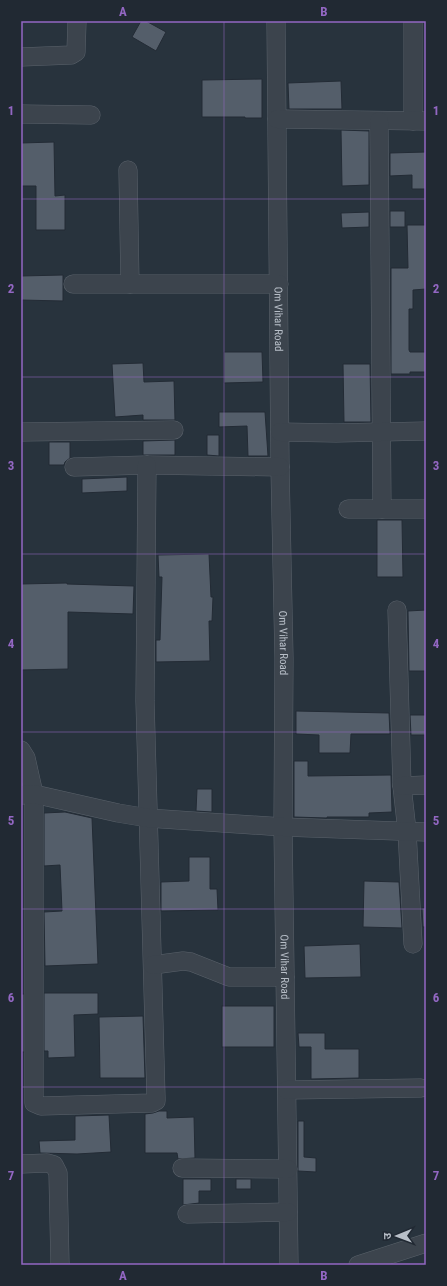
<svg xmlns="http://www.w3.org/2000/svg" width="447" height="1286" viewBox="0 0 447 1286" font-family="'Roboto Condensed','Noto Sans Devanagari',sans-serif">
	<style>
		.building { fill: #545e6a; stroke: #232b35 }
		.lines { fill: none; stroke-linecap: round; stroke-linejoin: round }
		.minor-casing { stroke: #5a626b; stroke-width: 19 }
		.minor { stroke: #3c444d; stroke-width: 18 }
		.grid { fill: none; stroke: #9367c3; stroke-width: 1; stroke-opacity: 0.55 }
		.labels { text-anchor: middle; stroke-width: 4; stroke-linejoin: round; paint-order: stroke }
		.street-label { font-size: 11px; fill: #b8bfc8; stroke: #212933 }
		.neatline { fill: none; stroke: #9367c3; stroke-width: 1.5 }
		.grid-label { font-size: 13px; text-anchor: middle; font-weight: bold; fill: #9367c3 }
	</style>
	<rect width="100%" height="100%" fill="#28333d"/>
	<g class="building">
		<path d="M141,21H146L166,32L156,51L132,37Z"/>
		<path d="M262,79V118H245V117H202V80Z"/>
		<path d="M341,81L342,109H289L288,83Z"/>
		<path d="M341,130L369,131V185L342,186Z"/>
		<path d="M54,142L55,196L65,195V230H36V186H21V143Z"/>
		<path d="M426,152V189H412V175L390,176V153Z"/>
		<rect x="390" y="211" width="15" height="16"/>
		<path d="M369,212V227L342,228L341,213Z"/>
		<path d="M407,225H426V289L413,290V309H409V350L410,352H426V372H410V374H391V268H408Z"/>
		<path d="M63,275V301L21,300V276Z"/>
		<path d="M224,352H262L263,382L224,383Z"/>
		<path d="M143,363L144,382L174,381L175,420H143V415L115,417L112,364Z"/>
		<path d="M343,364H370L371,422H344Z"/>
		<path d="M219,412H265L268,456H248L247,426L219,427Z"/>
		<path d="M207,435H219V456L207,455Z"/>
		<path d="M175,440V455H143V441Z"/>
		<path d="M49,442H70V458L65,462L64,465H49Z"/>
		<path d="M127,477V491L82,493V479Z"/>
		<path d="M377,520H402L403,577H377Z"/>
		<path d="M209,554L211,597H213L212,621H209L210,661L156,662V640H160L162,577H159L158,555Z"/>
		<path d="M67,583V584L134,586L133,614L68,612V669L21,670V584Z"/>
		<path d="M426,610V671H409L408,611Z"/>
		<path d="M296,711L389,713L390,734H351L350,753H319V735L296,734Z"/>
		<path d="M410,715H426V735H411Z"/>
		<path d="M294,761H308V776L391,775L392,812L369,813V817H327V818L294,817Z"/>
		<path d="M197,789H212V812L196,811Z"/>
		<path d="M65,812L92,818L98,964L45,966L44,912L62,911L60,865L44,866V813Z"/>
		<path d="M189,857H210V889H217L218,910L161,911V882L189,881Z"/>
		<path d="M364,881L399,882L402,928L363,927Z"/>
		<path d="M422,908H426V927H423Z"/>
		<path d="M360,944L361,977L305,978L304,946Z"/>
		<path d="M44,993H98V1014L74,1015L75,1057L48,1058V1051H44Z"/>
		<rect x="21" y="994" width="3" height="58"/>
		<rect x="222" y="1006" width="52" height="41"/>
		<path d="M143,1016L145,1078H100L99,1017Z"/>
		<path d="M298,1033H325V1049H359V1078L311,1079V1047H299Z"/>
		<path d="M159,1111H167V1118L194,1117L195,1158L178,1159L177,1153H145V1114L153,1113Z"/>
		<path d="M109,1115L111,1152L77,1154L40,1153L39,1141L75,1140V1116Z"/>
		<path d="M298,1121H304V1157L316,1158V1172L298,1171Z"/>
		<path d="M183,1179H211V1191H199V1203L183,1205Z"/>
		<rect x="236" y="1179" width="15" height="10"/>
	</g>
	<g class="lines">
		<g class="minor-casing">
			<g id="minor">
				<path id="s1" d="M276,21L280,467L284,658L283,827L289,1265"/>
				<path d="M413,21V121"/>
				<path d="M21,57L71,55L76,52L77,21"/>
				<path d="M21,114L91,115"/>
				<path d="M277,119L426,121"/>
				<path d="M379,121L382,509"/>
				<path d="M128,170L130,284"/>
				<path d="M73,284H279"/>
				<path d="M21,432L174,430"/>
				<path d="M280,432L336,433L426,431"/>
				<path d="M74,467L147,465L280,467"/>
				<path d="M348,509H426"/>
				<path d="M397,610L402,786L407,831L413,944"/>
				<path d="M21,750L26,758L34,794V1103L41,1106L152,1103L156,1101V1097L145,701L147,465"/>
				<path d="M402,786L426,785"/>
				<path d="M22,795L34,794L118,813L148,818L283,827L426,832"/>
				<path d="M153,965L183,961L191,962L229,977H285"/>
				<path d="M287,1090L421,1088"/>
				<path d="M21,1164L47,1163L54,1165L58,1173L60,1265"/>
				<path d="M182,1168L288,1169"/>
				<path d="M187,1214L288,1212"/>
				<path d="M358,1265L426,1243"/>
			</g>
		</g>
		<use href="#minor" class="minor"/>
	</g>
	<path class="grid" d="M224,21V1265M21,199H426M21,377H426M21,554H426M21,732H426M21,909H426M21,1087H426"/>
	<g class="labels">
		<g class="street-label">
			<text dy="4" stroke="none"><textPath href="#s1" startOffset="298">Om Vihar Road</textPath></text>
			<text dy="4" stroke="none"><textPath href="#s1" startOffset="622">Om Vihar Road</textPath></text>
			<text dy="4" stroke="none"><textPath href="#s1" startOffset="946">Om Vihar Road</textPath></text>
		</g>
	</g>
	<rect width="447" height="1286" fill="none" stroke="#212933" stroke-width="44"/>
	<g transform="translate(397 1236) rotate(269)" stroke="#212933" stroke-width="3" paint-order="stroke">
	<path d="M0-3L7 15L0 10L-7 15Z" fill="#b8bfc8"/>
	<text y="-6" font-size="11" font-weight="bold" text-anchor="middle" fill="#b8bfc8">उ</text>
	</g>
	<rect x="22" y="22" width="403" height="1242" class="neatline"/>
	<g class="grid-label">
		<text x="123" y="16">A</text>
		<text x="324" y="16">B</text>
		<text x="11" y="115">1</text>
		<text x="436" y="115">1</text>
		<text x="11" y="293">2</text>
		<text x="436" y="293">2</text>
		<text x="11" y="470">3</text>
		<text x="436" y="470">3</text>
		<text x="11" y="648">4</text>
		<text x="436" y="648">4</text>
		<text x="11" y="825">5</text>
		<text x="436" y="825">5</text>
		<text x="11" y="1002">6</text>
		<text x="436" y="1002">6</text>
		<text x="11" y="1180">7</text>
		<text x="436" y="1180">7</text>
		<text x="123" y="1280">A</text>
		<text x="324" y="1280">B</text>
	</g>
</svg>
